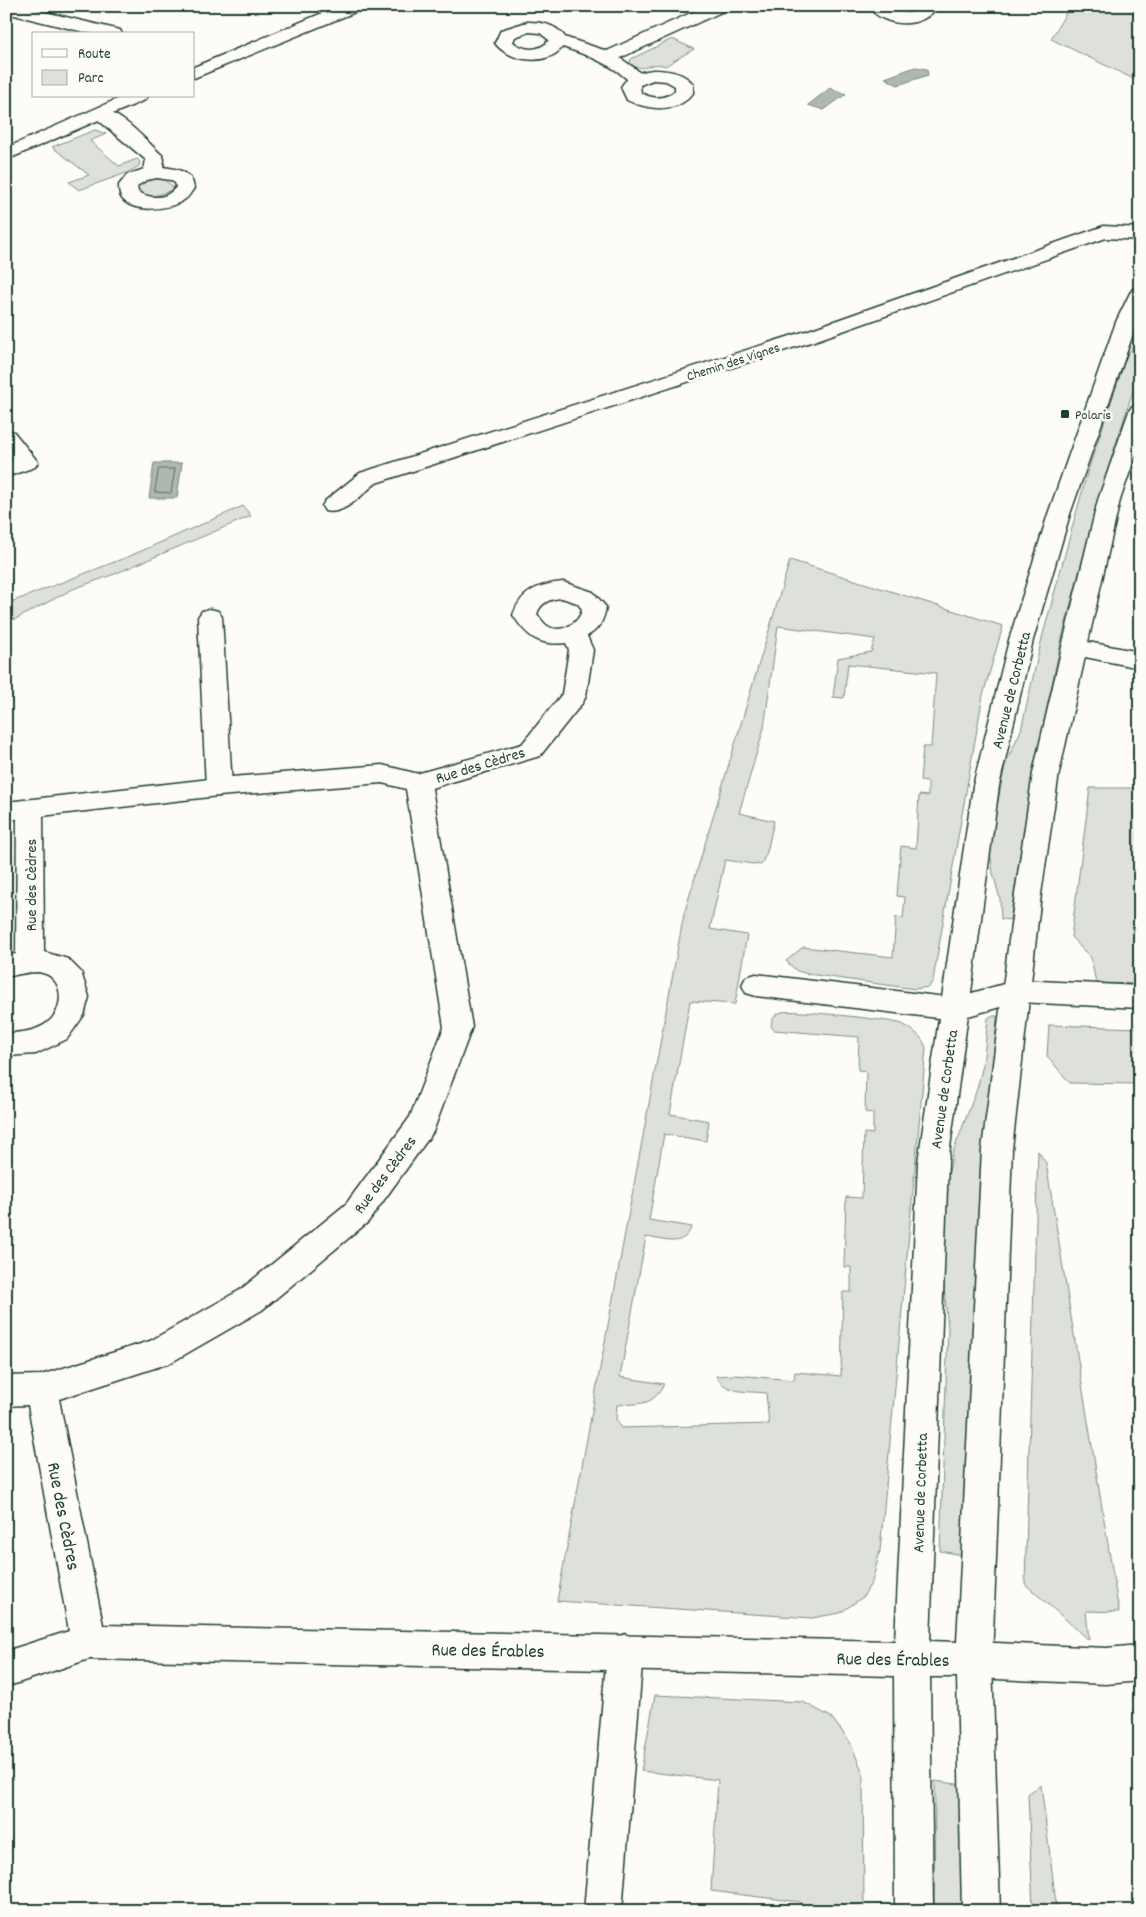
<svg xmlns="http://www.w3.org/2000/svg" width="1146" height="1917" viewBox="0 0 1146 1917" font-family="Dekko,sans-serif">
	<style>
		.green { fill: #dde0db; stroke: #7e8e88 }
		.water { fill: #aeb8b1; stroke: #75877f }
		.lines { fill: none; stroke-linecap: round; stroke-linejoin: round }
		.shore { stroke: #586e66; stroke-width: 1 }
		.lane-casing { stroke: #1f3d34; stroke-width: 3 }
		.street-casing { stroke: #1f3d34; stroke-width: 3 }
		.lane { fill: #fdfcf7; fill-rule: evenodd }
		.street { fill: #fdfcf7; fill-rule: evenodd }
		.poi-dot { fill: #1f3d34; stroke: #fdfcf7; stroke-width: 2 }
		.labels { text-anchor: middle; stroke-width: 5; stroke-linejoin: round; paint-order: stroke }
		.far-street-label { font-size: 14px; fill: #1f3d34; stroke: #fdfcf7 }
		.far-poi-label { font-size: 14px; fill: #1f3d34; stroke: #fdfcf7; text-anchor: start }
		.street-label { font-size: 16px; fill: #1f3d34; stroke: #fdfcf7 }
		.near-street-label { font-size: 19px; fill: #1f3d34; stroke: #fdfcf7 }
	</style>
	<rect width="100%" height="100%" fill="#fdfcf7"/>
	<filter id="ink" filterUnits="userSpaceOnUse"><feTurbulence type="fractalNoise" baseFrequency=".02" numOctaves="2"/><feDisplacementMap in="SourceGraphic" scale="10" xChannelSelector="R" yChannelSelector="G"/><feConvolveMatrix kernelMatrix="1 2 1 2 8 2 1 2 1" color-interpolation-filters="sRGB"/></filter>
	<g filter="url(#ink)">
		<g class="green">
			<path d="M1070,6H1140V82L1051,39Z"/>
			<path d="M672,39L694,49L665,66C651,60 642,75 630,63L631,59Z"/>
			<path d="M95,130L106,134L90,141L119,166L137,159L140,162L139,166L129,172L79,190L69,182L89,175L52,147Z"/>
			<path d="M159,175L175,189L149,198L133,184Z"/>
			<path d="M1140,338V369L1098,500L1062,638L1034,768L1010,920L1001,919L1000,899L993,873L989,846L1005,765L1021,730L1042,638L1088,470L1127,355Z"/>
			<path d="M243,506L251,516L112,575L73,589L6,624V604L130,556Z"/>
			<path d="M790,560L1003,626L983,695L933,980L929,987L915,989L808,974L797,971L786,961L803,947L893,957L896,917L903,918L905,897L897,896L901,846L916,848L919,795L928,796V782L920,781L923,747H931L936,673L848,664L844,698L833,697L838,658L871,652L875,639L778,626L764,728L739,813L774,821L767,852L761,865L725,860L710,929L747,935L735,1004L690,1001L670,1114L709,1121L706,1141L664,1134L649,1220L692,1227C682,1249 664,1239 646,1237L620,1377L664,1384C653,1407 640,1403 617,1405L616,1419L621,1428L769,1424L766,1393C747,1391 726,1394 716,1376L735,1375L794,1380L795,1372L841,1376L843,1292H851V1267H844L846,1197L862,1198L864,1133L873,1134V1113L865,1112L866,1071L858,1070L859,1037L774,1030L771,1026C771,1020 775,1014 782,1012C790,1009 893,1020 902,1024C912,1029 923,1037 926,1048L880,1551L872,1582L863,1597L840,1613L812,1618L557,1601L684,914Z"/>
			<path d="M1090,788H1140V984L1096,983L1091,958L1071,937Z"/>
			<path d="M991,1016H997L991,1108L968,1556L940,1551L948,1328L941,1258L948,1176L953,1152L977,1089L983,1065L988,1018Z"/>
			<path d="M1049,1025L1140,1028V1084L1070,1083L1047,1056Z"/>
			<path d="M1038,1151L1046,1163L1119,1612L1086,1611L1089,1640L1025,1584Z"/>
			<path d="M655,1695L803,1702L831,1717L850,1742L863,1773L864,1911H800V1902L711,1891L718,1780L641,1771Z"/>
			<path d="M935,1781L964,1785L965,1911H934Z"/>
			<path d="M1041,1785L1057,1911H1033L1028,1794Z"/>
		</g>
		<g class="water">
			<path d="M915,67L927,69L928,75L898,85L885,78Z"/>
			<path d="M830,88L846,94L824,110L808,105Z"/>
			<path d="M154,463H182L177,498H149Z"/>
		</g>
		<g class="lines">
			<path class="shore" d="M159,469H175L171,493L155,492Z"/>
			<g class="lane-casing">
				<g id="lane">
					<path d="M868,6C873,6 879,5 884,6C896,8 910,21 920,6H937C924,30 883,28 868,6Z"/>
					<path d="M527,22C544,22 558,25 567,40C565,43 563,47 560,50C544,66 508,61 495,43L501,30ZM529,32L540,33L549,40C540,52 524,51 513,42L515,37Z"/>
					<path d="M653,70C667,70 684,72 693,84V93C678,114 647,110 627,100L621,87C629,74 639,72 653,70ZM653,80L666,81L675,86V91C664,100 653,99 641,93L640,85Z"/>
					<path d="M100,109C124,114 144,139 162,155L164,159L163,167C177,169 192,171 194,188C191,192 189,197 184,200C170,210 131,214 121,197C119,193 119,189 119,185L127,175L144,169L146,160L91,114L94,110ZM157,178L170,180L175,183L176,187C166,200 151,199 138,192L137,186L147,180Z"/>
					<path d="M6,430L14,432L38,462L35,467L6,477V462L13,460L6,451Z"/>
					<path d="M563,582L593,592L606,607C604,620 599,630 587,636L593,650L586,696L583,702L540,756L418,792L409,790L405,783L409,776L522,744L562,694L569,650L566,643C539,646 527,637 513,615C521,591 539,584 563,582ZM562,598L577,603L582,609C580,624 558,636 545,624C542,621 539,617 537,614C541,602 550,599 562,598Z"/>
					<path d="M210,609L218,611L222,617L232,787L228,794L219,796L210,794L206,787L198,617L202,611Z"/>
					<path d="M30,800L39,802L43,809L44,952L68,959L81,972L89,997L84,1015L67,1039L36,1054L6,1056V1034C20,1032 35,1032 47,1023C66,1009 65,974 37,972C27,972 16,975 6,977V955L16,954L17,809L21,802Z"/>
					<path d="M756,974L954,998L1018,980L1140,986V1008L1018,1002L954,1020L756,996L746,993L742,985L746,977Z"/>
					<path d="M625,1634L637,1640L643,1652L622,1911H584L607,1652L613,1640Z"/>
					<path d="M974,1642L1106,1648L1140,1645V1681L1106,1684L974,1678L961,1673L956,1660L961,1647Z"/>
				</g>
			</g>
			<g class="street-casing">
				<g id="street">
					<path d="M6,6H20L120,30L122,34H92L6,13Z"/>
					<path d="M339,6H362L360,10L194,78V67Z"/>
					<path d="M706,6H728L726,10L620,58L636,69L646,79L643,83C631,86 626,77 617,71C597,58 574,50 552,44L549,40L552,36L558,35L607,51Z"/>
					<path d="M124,96H148L145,100L6,160V148Z"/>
					<path d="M1104,226L1140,228V240L1106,238L820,339L376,483C362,494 344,516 325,511L322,506L325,501L360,473L806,331Z"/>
					<path d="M1140,287V314L1070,514L1033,640L999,786L948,1162L930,1641L957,1642L982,1149L1015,894L1033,773L1062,647L1098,500L1129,411L1132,406L1140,405V443L1120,500L1088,642L1140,652V668L1085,657L1059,773L1041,894L1012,1149L992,1660L1000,1911H962L957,1677H930L933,1911H895L894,1676L89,1659L6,1687V1651L69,1631L28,1405L6,1406V1376L41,1375L150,1341L240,1290L346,1204L410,1117L444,1027L406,789L382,783L219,796L6,820V802L219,778L382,765L427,776L431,783L472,1027L433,1132L368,1222L262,1310L170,1363L59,1399L103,1625L895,1641L918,1162L973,786L1009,640L1048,514L1116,322L1130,293L1133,289Z"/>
				</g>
			</g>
			<use href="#lane" class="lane"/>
			<use href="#street" class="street"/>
		</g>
	</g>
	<rect class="poi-dot" x="1060" y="409" width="10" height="10" rx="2.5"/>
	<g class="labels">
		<g class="far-street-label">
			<text transform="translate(733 361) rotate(-18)" y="5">Chemin des Vignes</text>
		</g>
		<g class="far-poi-label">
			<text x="1075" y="419">Polaris</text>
		</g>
		<g class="street-label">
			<text transform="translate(1010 690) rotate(-76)" y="6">Avenue de Corbetta</text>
			<text transform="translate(480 764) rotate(-17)" y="6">Rue des Cèdres</text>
			<text transform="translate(30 885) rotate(-90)" y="6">Rue des Cèdres</text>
			<text transform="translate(943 1089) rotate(-82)" y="6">Avenue de Corbetta</text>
			<text transform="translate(384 1174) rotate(-53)" y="6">Rue des Cèdres</text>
			<text transform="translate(919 1493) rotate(-88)" y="6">Avenue de Corbetta</text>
		</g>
		<g class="near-street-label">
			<text transform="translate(65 1516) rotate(79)" y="7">Rue des Cèdres</text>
			<text transform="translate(488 1649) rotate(1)" y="7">Rue des Érables</text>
			<text transform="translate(893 1658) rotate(1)" y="7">Rue des Érables</text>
		</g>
	</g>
	<rect width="1146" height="1917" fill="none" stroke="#fdfcf7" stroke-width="25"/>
	<rect x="12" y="12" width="1121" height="1892" fill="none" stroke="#1f3d34" stroke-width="2" filter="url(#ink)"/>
	<rect x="32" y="32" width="162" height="65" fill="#fdfcf7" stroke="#a4b0a9"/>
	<rect x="42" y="49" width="25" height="8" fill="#fdfcf7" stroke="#a4b0a9"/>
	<text x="78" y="58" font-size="15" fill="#1f3d34">Route</text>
	<rect x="42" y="70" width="25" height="15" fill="#dde0db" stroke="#a4b0a9"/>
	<text x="78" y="82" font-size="15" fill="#1f3d34">Parc</text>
</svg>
